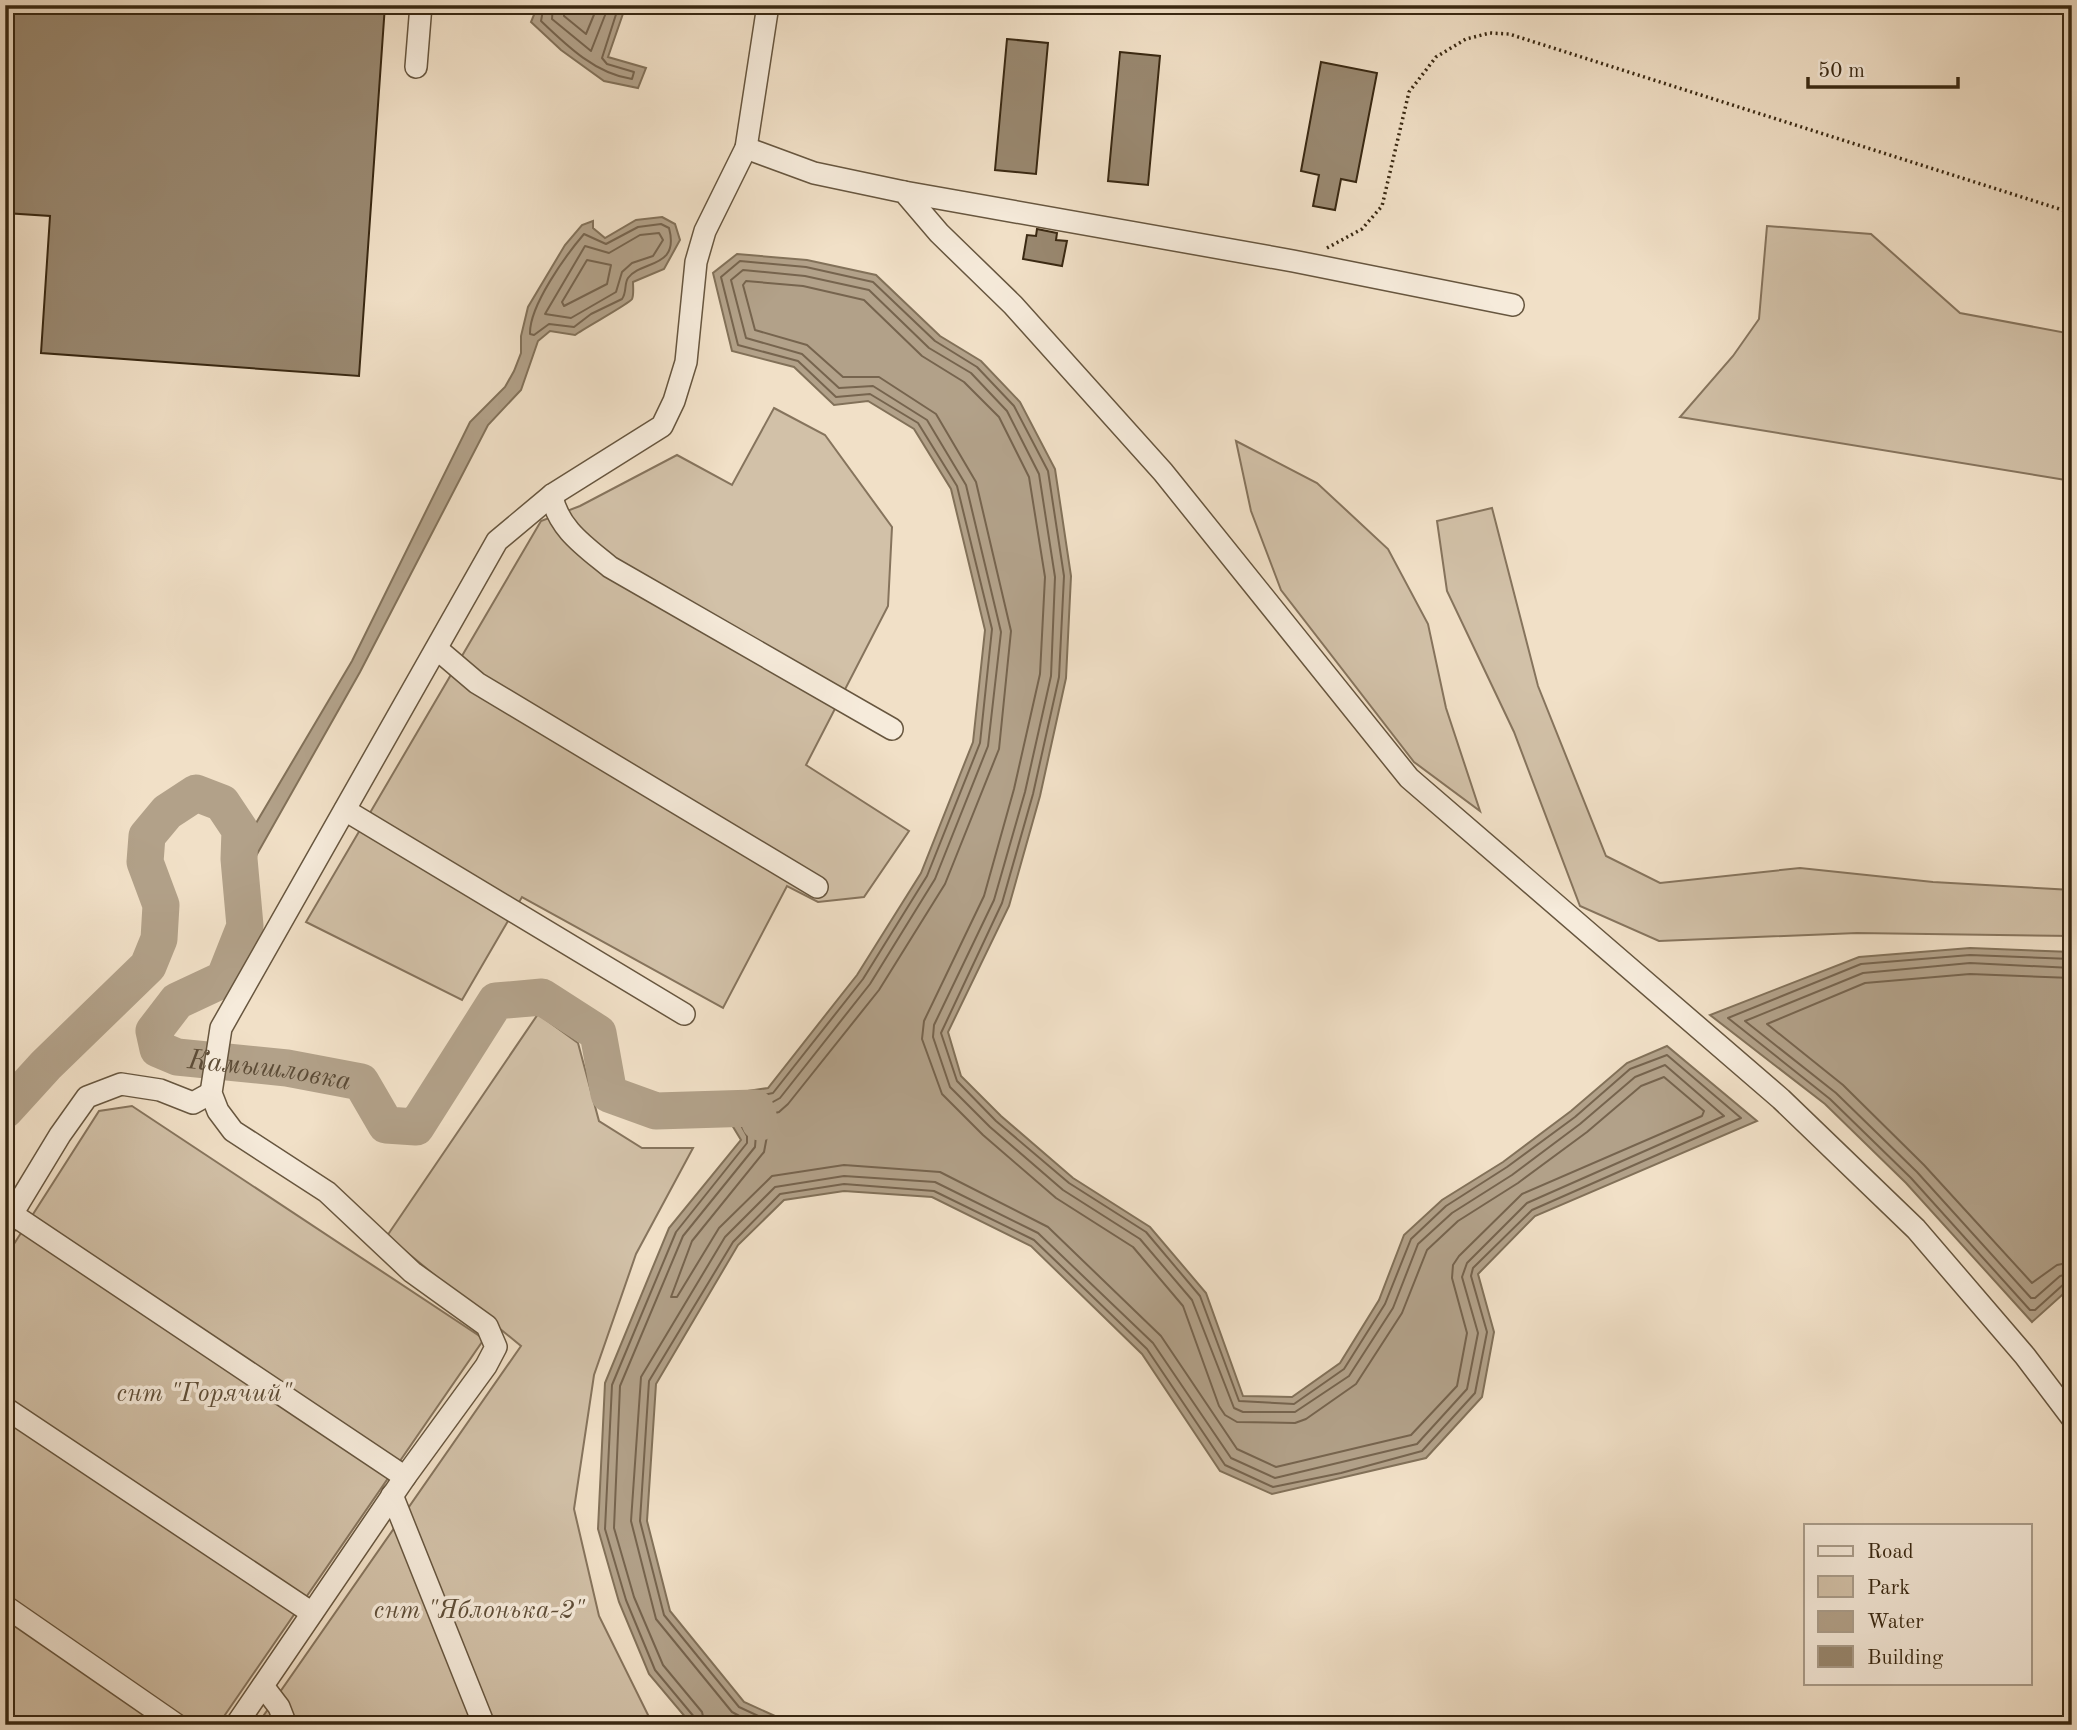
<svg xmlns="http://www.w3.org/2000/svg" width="2077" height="1730" viewBox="0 0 2077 1730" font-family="'Old Standard TT',serif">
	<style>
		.green { fill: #d2c1a8; stroke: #86745d; stroke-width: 2 }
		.water { fill: #b2a189; stroke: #827159; stroke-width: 2 }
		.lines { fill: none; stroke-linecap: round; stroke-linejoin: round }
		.shore { stroke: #76644e; stroke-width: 2 }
		.river { stroke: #b2a189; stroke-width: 37 }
		.building { fill: #998870; stroke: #392812; stroke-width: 2 }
		.minor-casing { stroke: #67563f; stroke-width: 24 }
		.path { stroke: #392812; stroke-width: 3.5; stroke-dasharray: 2 3.5; stroke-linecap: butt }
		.minor { stroke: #f6ebdb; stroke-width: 21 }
		.labels { text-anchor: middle; stroke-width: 7; stroke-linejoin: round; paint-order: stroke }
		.park-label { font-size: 26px; font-style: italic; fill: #5f4e38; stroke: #f6ebdb }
		.water-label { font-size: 28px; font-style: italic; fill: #5d4c36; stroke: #f6ebdb }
	</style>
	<rect width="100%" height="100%" fill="#f1e0c7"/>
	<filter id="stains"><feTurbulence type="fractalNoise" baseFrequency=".00286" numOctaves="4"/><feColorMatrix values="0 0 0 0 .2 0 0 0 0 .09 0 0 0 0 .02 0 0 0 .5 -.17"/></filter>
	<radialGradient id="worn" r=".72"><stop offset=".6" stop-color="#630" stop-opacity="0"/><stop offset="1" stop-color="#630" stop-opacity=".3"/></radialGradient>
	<g class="green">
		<path d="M1767,226L1871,234L1960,313L2072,334V481L1680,417L1733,356L1759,319Z"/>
		<path d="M774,408L825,435L892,527L888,606L806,765L909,831L864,897L818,902L787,886L723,1008L522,897L462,1000L306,922L541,521L580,506L677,455L732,485Z"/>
		<path d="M1236,441L1317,483L1388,549L1428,624L1446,708L1480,811L1414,762L1281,590L1251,511Z"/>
		<path d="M1492,508L1538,686L1606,856L1660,883L1800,868L1933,882L2072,890V936L1857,933L1659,941L1580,906L1514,732L1447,591L1437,521Z"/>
		<path d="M538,1014L578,1043L599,1121L642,1148H693L636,1254L594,1375L574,1509L599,1616L653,1725H257L521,1346L387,1236Z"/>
		<path d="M132,1106L484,1339L218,1725H5V1258L99,1111Z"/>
	</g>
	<g class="water">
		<path d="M538,5H626L608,57L646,68L638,88L604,81L561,50L531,22Z"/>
		<path d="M662,217L675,224L680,240L664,269L633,282C633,287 634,295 632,299C629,304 584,328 575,335L550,331L538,341L521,390L488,425L360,672L252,863L236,879L233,862L352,661L470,422L505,387L514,371L521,353V336L528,307L565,245L582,225L593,221V228L605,238L636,220Z"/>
		<path d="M737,254L807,260L876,275L940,336L981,361L1020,402L1055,469L1071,576L1066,678L1040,796L1009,906L948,1032L961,1076L1001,1116L1073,1178L1150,1227L1206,1293L1243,1396L1292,1397L1340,1363L1379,1300L1404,1235L1442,1200L1503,1162L1571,1111L1627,1063L1667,1046L1757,1121L1535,1216L1478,1274L1494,1332L1482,1397L1426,1458L1272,1494L1220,1471L1142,1354L1031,1246L932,1197L844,1191L784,1200L738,1245L656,1384L647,1521L670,1611L744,1702L795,1725H692L649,1674L619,1602L598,1529L605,1383L669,1228L741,1140L721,1107L720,1095L768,1088L857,975L921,873L973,742L985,630L951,489L914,429L868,401L834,405L794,367L732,351L713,273Z"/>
		<path d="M1970,948L2072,952V1286L2032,1322L1906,1183L1825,1104L1710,1015L1859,957Z"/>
	</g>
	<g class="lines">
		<g class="shore">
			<path d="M544,5L541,21C567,46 596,74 632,79L634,72L607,64L602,58L619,5"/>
			<path d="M553,5L552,19L591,51L609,5"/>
			<path d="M564,5V16L586,34L598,5"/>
			<path d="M661,224L669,228C680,269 641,260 628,278C624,284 627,292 622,299L591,314L574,327L549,324L534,335L530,334C529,306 566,255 584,234L606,244L638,227Z"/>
			<path d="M659,233L663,240L653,256L632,263L622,272L616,292L571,318L545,314L585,246L609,253L640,235Z"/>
			<path d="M587,260L611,265L607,284L564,306L562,302Z"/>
			<path d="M746,281L803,286L864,300L922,356L964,382L999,417L1029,477L1045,577L1040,674L1014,789L984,896L924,1021L922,1039L942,1094L983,1135L1056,1198L1133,1247L1183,1306L1219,1406L1225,1415L1237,1422L1295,1423L1306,1419L1356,1384L1402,1313L1427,1250L1458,1221L1518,1183L1587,1132L1641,1086L1664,1077L1704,1111L1702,1116L1522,1194L1459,1256L1453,1265L1452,1278L1467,1333L1457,1386L1411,1435L1276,1467L1237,1449L1161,1336L1048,1227L940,1172L844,1165L772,1176L719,1228L677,1297H671L692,1241L764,1152L767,1136L760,1117L779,1112L788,1104L879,990L945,884L999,749L1011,631L976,482L936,414L879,377H843L807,345L755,330L743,285Z"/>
			<path d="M2072,959L1970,955L1861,964L1728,1018L1830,1099L1911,1178L2030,1310H2035L2065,1283L2072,1282"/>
			<path d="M2072,968L1970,963L1863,973L1745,1021L1836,1093L1917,1172L2031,1298H2035L2060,1276L2072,1273"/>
			<path d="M2072,978L1970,974L1865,983L1767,1024L1843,1085L1924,1165L2032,1283L2057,1265L2072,1262"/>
			<path d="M696,1725L695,1718L655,1670L626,1600L605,1529L612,1385L676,1232L747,1143V1136L728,1102L773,1093L863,979L927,876L980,743L992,629L957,486L918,423L870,394L836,397L798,361L738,345L721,277L740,261L806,267L873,282L935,341L977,367L1014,406L1048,471L1064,576L1059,677L1033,794L1002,903L941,1033L957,1081L996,1121L1069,1183L1146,1232L1200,1296L1239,1401L1294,1404L1344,1369L1385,1304L1411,1239L1446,1206L1507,1167L1575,1117L1630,1069L1667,1055L1741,1118L1532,1210L1473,1268L1471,1276L1487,1332L1475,1393L1422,1451L1341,1473L1273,1487L1225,1465L1147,1349L1034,1240L934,1191L844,1184L780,1194L733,1242L649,1381L640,1521L664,1615L739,1707L778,1725"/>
			<path d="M705,1725L702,1712L663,1665L634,1597L614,1528L620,1386L683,1236L755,1147L756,1134L742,1109L771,1103L780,1098L870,984L935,879L988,746L1001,632L966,485L927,420L873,386L839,388L802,354L746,338L731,280L743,270L805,276L869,290L929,348L971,373L1007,411L1039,474L1055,577L1051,676L1025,792L994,900L934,1025L933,1037L950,1087L990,1127L1063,1190L1140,1239L1192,1300L1234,1408L1243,1412H1295L1349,1376L1393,1308L1418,1244L1452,1213L1512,1175L1580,1124L1635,1077L1665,1065L1724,1116L1527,1203L1467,1263L1462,1277L1478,1333L1467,1389L1417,1444L1275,1478L1231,1458L1153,1343L1038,1233L935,1182L844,1176L775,1187L725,1237L641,1377L631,1521L656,1619L732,1712L756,1725"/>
		</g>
		<path class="river" id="s1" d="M5,1110L46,1065L148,966L159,939L161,905L145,862L147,836L167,812L196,793L222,803L240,830L239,859L245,926L224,979L177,1001L154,1031L158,1049L177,1057L287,1068L361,1082L386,1125L416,1127L496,1001L542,997L598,1033L609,1094L656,1111L755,1108L760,1122"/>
	</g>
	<g class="building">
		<path d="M5,5H385L359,376L41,353L50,216L5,213Z"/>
		<path d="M1007,39L1048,43L1036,174L995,170Z"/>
		<path d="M1120,52L1160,56L1148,185L1108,181Z"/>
		<path d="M1321,62L1377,73L1356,182L1341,179L1335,210L1313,206L1319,175L1301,171Z"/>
		<path d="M1037,229L1057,233L1056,240L1067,241L1062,266L1023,259L1027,235L1036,236Z"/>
	</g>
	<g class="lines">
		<g class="minor-casing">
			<g id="minor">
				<path d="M416,67L421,5"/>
				<path d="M746,148L814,173L904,192L939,233L1013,305L1163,472L1409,778L1781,1099L1916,1229L2025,1356L2072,1418"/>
				<path d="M904,192L1293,261L1513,305"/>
				<path d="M552,495C557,528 586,547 610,567L892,729"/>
				<path d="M437,649L477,683L817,887"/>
				<path d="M345,810L684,1014"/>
				<path d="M12,1214L405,1477"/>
				<path d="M6,1224L60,1135L87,1097L121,1084L160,1090L193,1103L211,1093"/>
				<path d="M5,1408L312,1613"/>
				<path d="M392,1495L484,1725"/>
				<path d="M5,1606L177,1725"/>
				<path d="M263,1686L279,1707L286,1725"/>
				<path d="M236,1725L405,1477L486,1366L496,1347L487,1326L412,1272L327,1192L233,1131L218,1111L211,1093L221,1028L497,541L552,495L662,426L674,401L686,362L696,262L705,231L746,148L768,5"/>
			</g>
		</g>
		<path class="path" d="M1327,248L1362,229L1382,206L1409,92L1436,57L1466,39L1490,33L1509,34L2072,213"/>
		<use href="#minor" class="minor"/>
	</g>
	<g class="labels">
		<g class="park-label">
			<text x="204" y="1401">снт "Горячий"</text>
			<text x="479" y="1618">снт "Яблонька-2"</text>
		</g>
		<g class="water-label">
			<text dy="10" stroke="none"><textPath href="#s1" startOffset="840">Камышловка</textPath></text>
		</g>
	</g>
	<rect width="2077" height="1730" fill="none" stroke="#f1e0c7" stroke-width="28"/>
	<rect x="7" y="7" width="2063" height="1716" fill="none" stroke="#392812" stroke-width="3.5"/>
	<rect x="14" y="14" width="2049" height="1702" fill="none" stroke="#392812" stroke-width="2"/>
	<rect x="1804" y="1524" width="228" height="161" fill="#f6ebdb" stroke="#aa9d8b" stroke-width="2"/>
	<rect x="1818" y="1546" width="35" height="10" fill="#f6ebdb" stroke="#aa9d8b" stroke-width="2"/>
	<text x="1867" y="1558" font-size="21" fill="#392812">Road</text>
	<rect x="1818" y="1576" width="35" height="21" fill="#d2c1a8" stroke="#aa9d8b" stroke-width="2"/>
	<text x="1867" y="1594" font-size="21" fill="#392812">Park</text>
	<rect x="1818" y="1611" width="35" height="21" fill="#b2a189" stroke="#aa9d8b" stroke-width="2"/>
	<text x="1867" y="1628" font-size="21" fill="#392812">Water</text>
	<rect x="1818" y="1646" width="35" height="21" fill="#998870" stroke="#aa9d8b" stroke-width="2"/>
	<text x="1867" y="1664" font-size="21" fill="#392812">Building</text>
	<path d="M1808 77v10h150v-10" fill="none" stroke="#392812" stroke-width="3.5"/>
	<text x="1818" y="77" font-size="21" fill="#392812" stroke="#f6ebdb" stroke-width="5" paint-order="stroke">50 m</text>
	<rect width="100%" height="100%" filter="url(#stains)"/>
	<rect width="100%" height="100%" fill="url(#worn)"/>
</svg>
